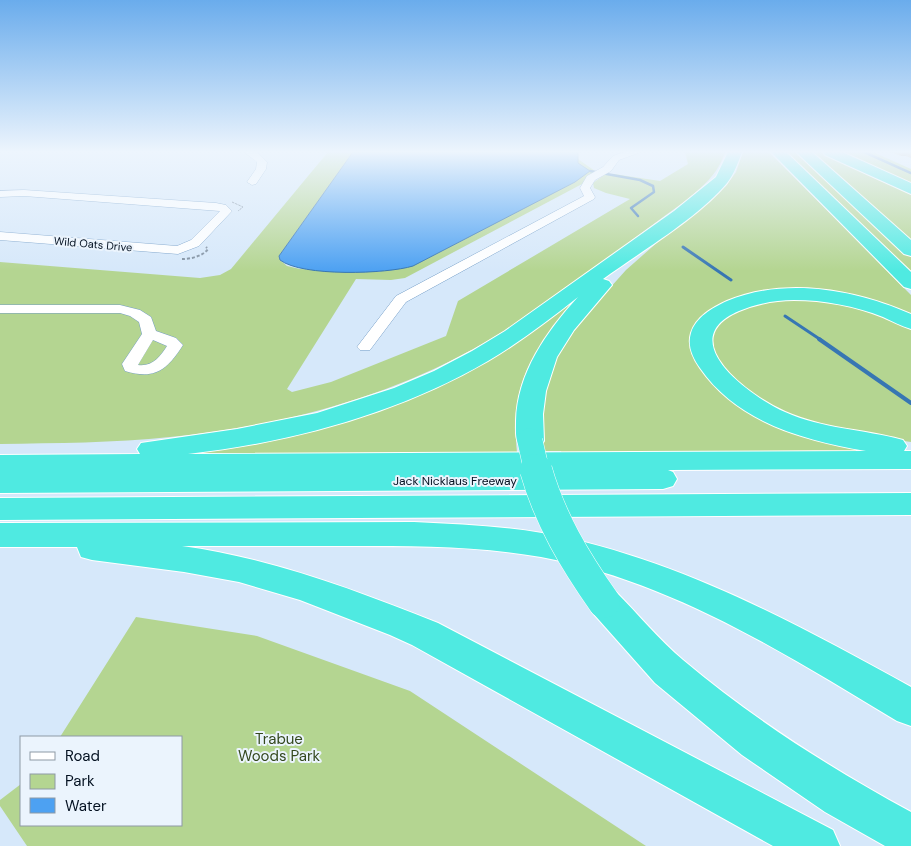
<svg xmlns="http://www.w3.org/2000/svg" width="911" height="846" viewBox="0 0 911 846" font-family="'DM Sans',sans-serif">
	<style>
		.green { fill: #b4d591 }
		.water { fill: #4da1f2; stroke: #3776b3 }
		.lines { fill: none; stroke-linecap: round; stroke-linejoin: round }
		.stream-far2 { stroke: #3776b3; stroke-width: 2.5 }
		.stream-far1 { stroke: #3776b3; stroke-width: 3 }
		.stream { stroke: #3776b3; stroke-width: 4 }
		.minor-casing { stroke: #729cc6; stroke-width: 1 }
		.highway-casing { stroke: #fff; stroke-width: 2 }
		.path-far1 { stroke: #7f8fa0; stroke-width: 1; stroke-dasharray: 2.5 1; stroke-linecap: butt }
		.path { stroke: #7f8fa0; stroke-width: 2; stroke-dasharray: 3 2; stroke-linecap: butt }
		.minor { fill: #fff; fill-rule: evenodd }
		.highway { fill: #4feae1; fill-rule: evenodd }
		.highway-bridge-far1-casing { stroke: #fff; stroke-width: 26; stroke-linecap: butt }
		.highway-bridge-casing { stroke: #fff; stroke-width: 33; stroke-linecap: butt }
		.highway-bridge-far1 { stroke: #4feae1; stroke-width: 25 }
		.highway-bridge { stroke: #4feae1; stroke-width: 32 }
		.wall { fill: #bc9972 }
		.shaded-wall { fill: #997d5c }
		.labels { text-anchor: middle; stroke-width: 4; stroke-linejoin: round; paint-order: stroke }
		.far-street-label { font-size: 11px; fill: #031020; stroke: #ebf4fd }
		.street-label { font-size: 12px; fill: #031020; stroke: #ebf4fd }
		.near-park-label { font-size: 15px; fill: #34481e; stroke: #ebf4fd }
	</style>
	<rect width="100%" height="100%" fill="#d6e8fa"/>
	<g class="green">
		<path d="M328,152H353L279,256L280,260L287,266L300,269L379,272L578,163V159L595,171L582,184L405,278L391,280L356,279L287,389L292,392L331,382L446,336L458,301L630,199L606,193L594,188L593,183L604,175L614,174L660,181L688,164L685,152H725C718,175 701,188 684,202C610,254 540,315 460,356C370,403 270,427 170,437C114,443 56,443 0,444V262L200,278L220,275L231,269Z"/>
		<path d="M743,152H769L911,295V319L901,315L782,293L700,325L730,394L882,453L562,454L561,451H543L539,416L555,359L583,318L626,270L660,240L726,186L736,172Z"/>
		<path d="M784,152H796L911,257V275Z"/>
		<path d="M809,152H822L878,180L911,192V242Z"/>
		<path d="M839,152H873L911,169V184Z"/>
		<path d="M798,299L851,305L911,326V442L821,429L744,394L711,353L712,327L721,318L755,302Z"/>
		<path d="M573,300L576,301C532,354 510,379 517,453L157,457L371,409Z"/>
		<path d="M136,617L257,636L410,691L646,846H27L0,806V800L21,784V825H181V737H60Z"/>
	</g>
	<path class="water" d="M353,152H578V163L590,171L575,182L413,266C387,274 302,277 280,260L279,256Z"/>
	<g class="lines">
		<g class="stream-far2">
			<path d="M864,152L911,173"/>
			<path d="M590,171L640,180L653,186L654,192L631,208L638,216"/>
		</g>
		<g class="stream-far1">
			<path d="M683,247L731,280"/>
			<path d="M785,316L821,340"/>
		</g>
		<path class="stream" d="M819,339L911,403"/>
		<g class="minor-casing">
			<g id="minor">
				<path d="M244,152H257L267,162L266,169L256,184L252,185L247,182L256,169L257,162Z"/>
				<path d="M625,152H641L619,160L611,171L595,180L590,188L595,197L594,199L406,302L370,350H360L357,347L396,296L584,196L580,188L587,176L603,167L613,156Z"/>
				<path d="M24,190L216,203L226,205L232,211L199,246L178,254L0,240V232L177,246L191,240L220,211L24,196L0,197V191Z"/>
				<path d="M0,305H120L140,310L151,317L156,331L176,338L183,345C167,370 155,380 125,371L122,364L142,334L139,322L130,316L120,313H0ZM153,340L167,346C160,357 152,367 138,365Z"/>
			</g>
		</g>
		<g class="highway-casing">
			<g id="highway">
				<path d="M728,152H742C738,163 734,174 727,183C698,218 640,252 603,279L609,281L612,285L574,330L557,357L546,391L543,414L544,441L540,447L530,450L520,447C515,439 516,431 516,421C517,373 547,331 578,297C549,320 520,342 488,361C397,414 292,442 188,454L866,451C804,440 738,423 700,368C693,358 687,346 691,333C696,317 712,308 727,301C785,277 854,289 911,314V329C901,326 892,321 883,317C855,306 824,300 794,300C775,300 756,304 739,311C671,340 751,397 785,412C823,429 863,429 903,440L907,446L904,451H911V469L668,470L673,472L677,479L673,486L663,489L0,493V455L140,454L137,449L141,443L237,429L317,413L394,388L434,371L472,351L505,331L674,211L716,177Z"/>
				<path d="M771,152H786L911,272V289L904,287Z"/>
				<path d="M796,152H812L911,240V256L904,254Z"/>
				<path d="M823,152H842L911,183V194L825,155Z"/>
				<path d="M911,493V515L0,520V498Z"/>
				<path d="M414,522C457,524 500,526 542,533C675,557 795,623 911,687V726L897,721C786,654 671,581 541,557C479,546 415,546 352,546C295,546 239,546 182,546C270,558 355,590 438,623L833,830L840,846H773L412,645L390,635L300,600L239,582L184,572L92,560L81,557L77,547H0V523Z"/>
				<path d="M604,588L616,592C638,614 659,640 683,660C753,719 830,768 911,812V846H885L825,812L742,755L655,683L592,612L587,602L592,592Z"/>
			</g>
		</g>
		<path class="path-far1" d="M232,202L243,207L238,211"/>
		<path class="path" d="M182,259C191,259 203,256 208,249L206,247"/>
		<use href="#minor" class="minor"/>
		<use href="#highway" class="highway"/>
		<g class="highway-bridge-far1-casing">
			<path id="highway-bridge-far1" d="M530,441L537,472"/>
		</g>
		<g class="highway-bridge-casing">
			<path id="highway-bridge" d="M536,470C550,519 575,561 604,602"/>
		</g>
		<use href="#highway-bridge-far1" class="highway-bridge-far1"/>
		<use href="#highway-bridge" class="highway-bridge"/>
	</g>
	<path class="wall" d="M891,152H911V158L906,156H901Z"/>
	<path class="shaded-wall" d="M902,152H907L906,156H901Z"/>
	<linearGradient id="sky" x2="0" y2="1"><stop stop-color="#6aacec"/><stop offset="0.56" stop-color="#edf5fd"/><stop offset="1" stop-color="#edf5fd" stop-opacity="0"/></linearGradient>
	<rect width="911" height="271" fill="url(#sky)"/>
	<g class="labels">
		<g class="far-street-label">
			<text transform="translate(93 244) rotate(5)" y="4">Wild Oats Drive</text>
		</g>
		<g class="street-label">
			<text x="455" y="485">Jack Nicklaus Freeway</text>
		</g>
		<g class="near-park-label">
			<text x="279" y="744">Trabue<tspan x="279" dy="17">Woods Park</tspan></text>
		</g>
	</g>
	<rect x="20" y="736" width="162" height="90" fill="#ebf4fd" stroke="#8e99a5"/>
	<rect x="30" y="752" width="25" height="8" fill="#ffffff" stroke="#8e99a5"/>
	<text x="65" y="761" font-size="15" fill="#031020">Road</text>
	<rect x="30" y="774" width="25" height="15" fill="#b4d591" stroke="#8e99a5"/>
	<text x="65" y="786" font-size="15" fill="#031020">Park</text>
	<rect x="30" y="798" width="25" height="15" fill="#4da1f2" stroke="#8e99a5"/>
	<text x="65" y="811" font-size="15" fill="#031020">Water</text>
</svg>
